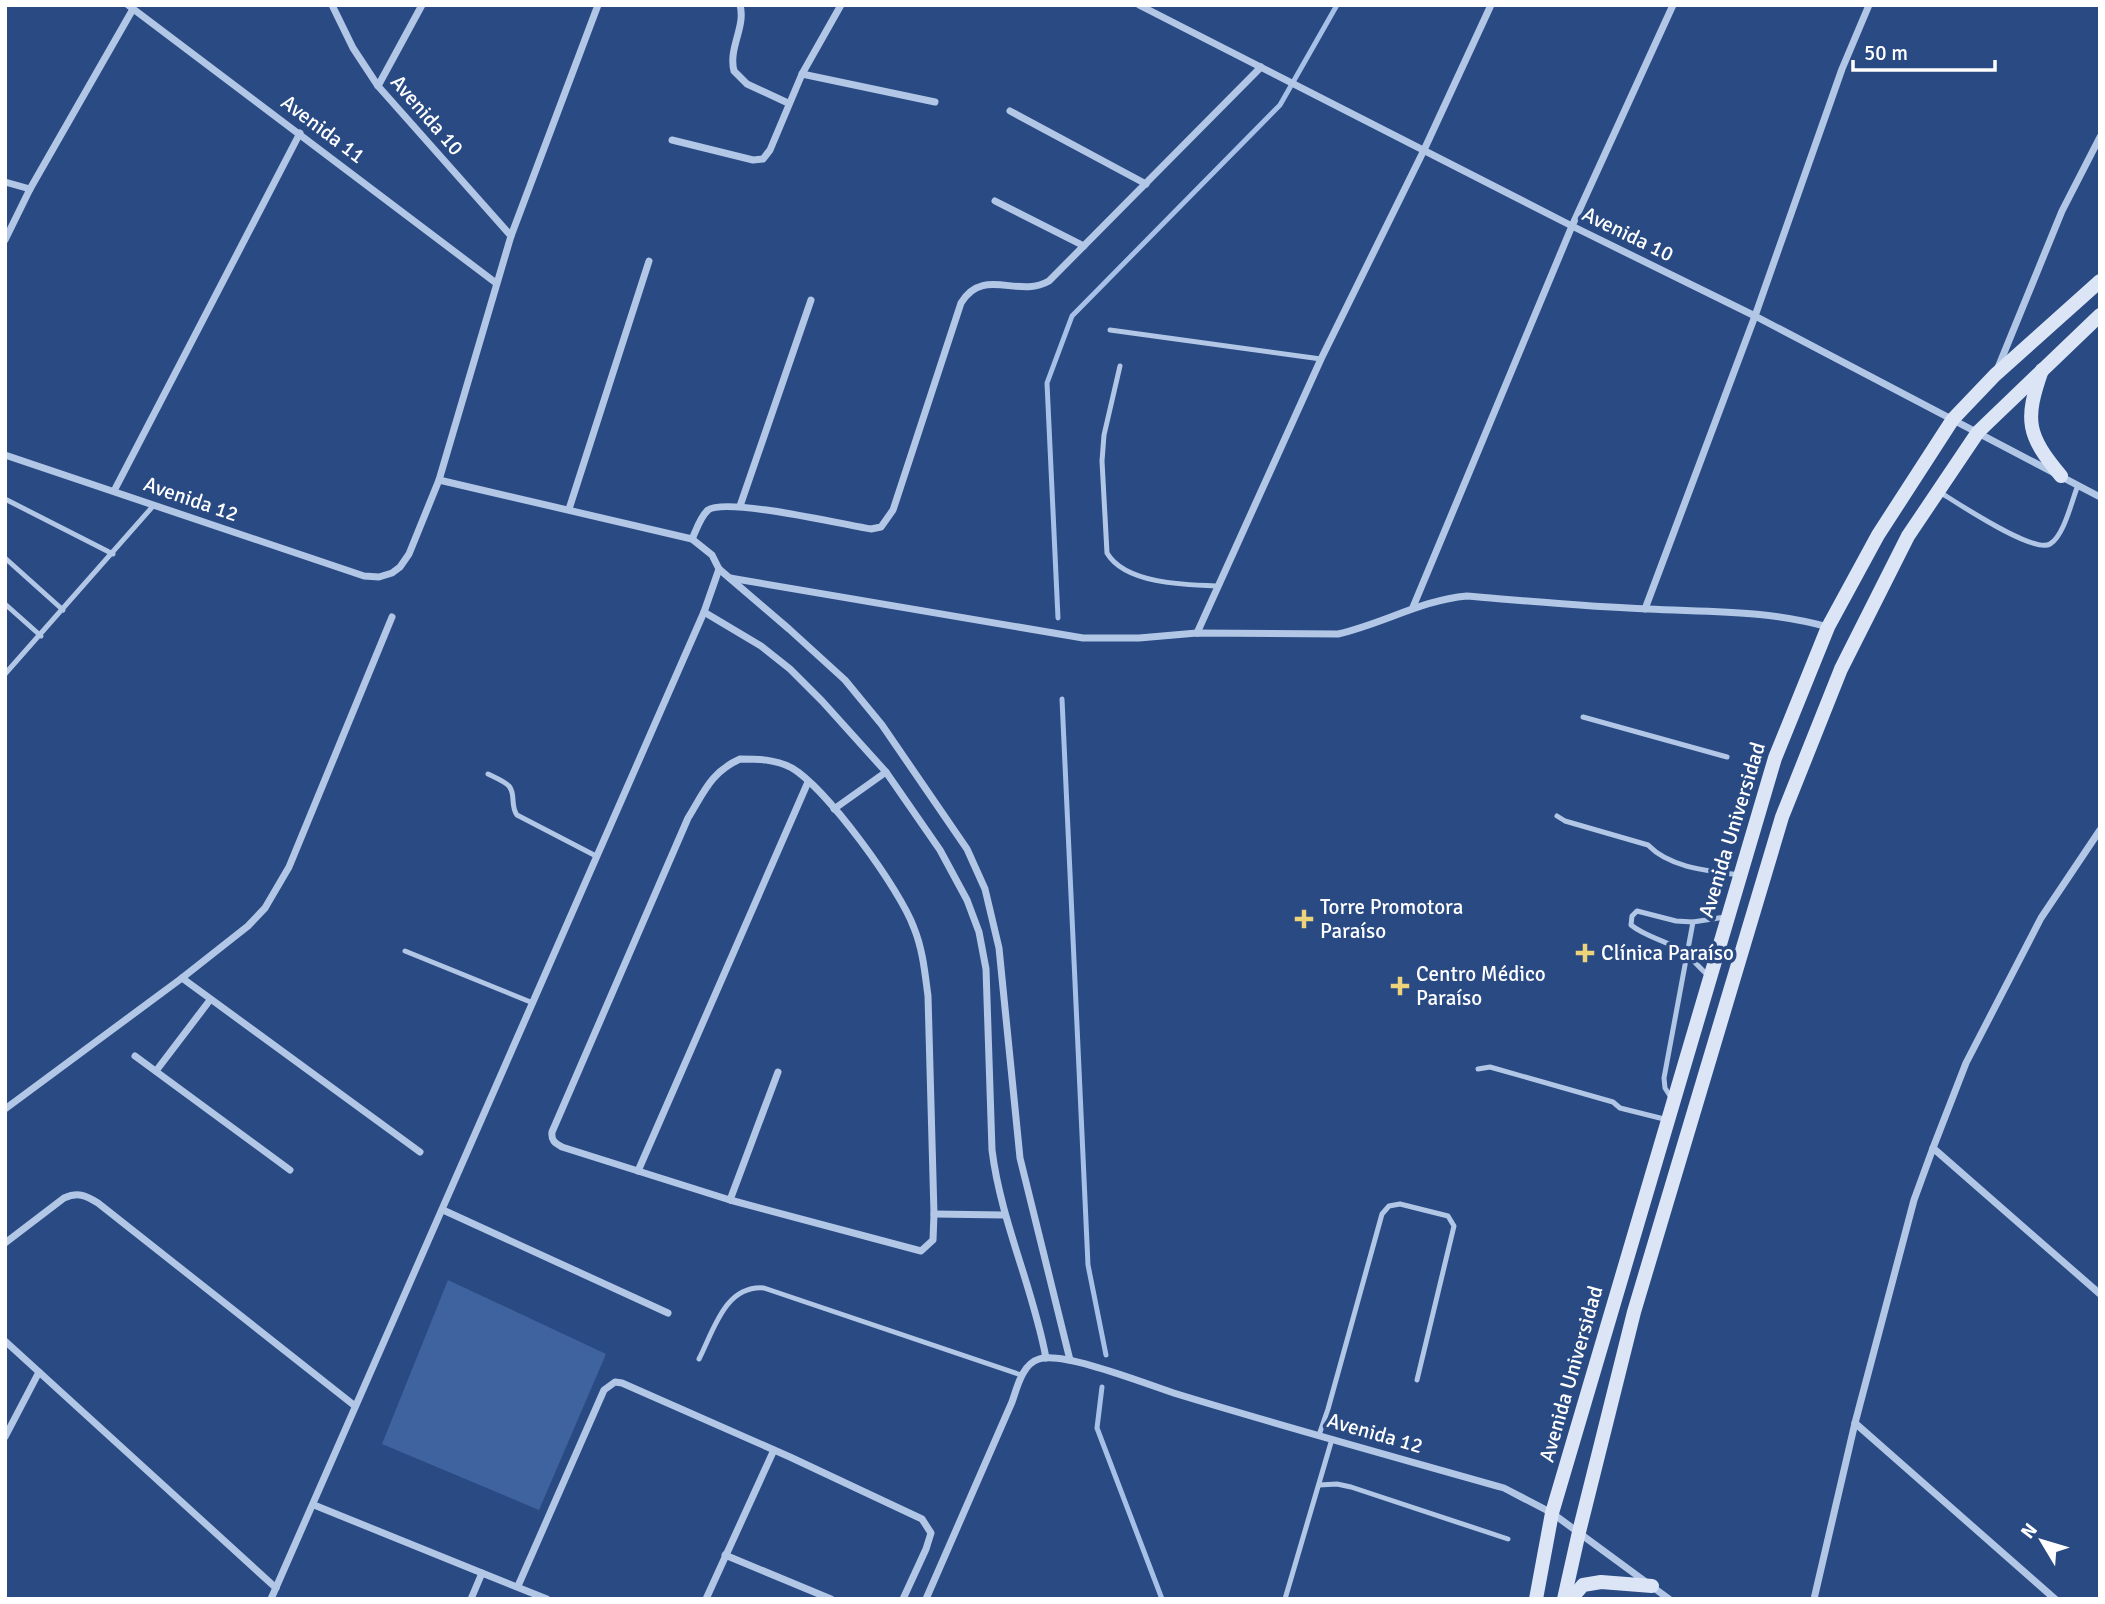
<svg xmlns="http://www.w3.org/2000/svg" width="2105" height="1604" viewBox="0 0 2105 1604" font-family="Signika,sans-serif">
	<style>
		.green { fill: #3e639f }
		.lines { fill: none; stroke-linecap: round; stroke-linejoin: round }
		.stream { stroke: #a7c0e7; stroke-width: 5 }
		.lane { stroke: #b2c6e6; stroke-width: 5 }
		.street { stroke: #b2c6e6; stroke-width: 7 }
		.secondary { stroke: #dbe5f6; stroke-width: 14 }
		.poi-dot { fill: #edd379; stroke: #294a83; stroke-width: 2.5 }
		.labels { text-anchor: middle; stroke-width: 7; stroke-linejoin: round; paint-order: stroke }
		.street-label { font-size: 21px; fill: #fff; stroke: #294a83 }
		.poi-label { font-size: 21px; fill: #fff; stroke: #294a83; text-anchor: start }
	</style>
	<rect width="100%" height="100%" fill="#294a83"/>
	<path class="green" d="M448,1280L606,1354L539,1510L382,1444Z"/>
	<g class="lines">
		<g class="stream">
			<path d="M1058,618L1047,383L1072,316L1280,105L1337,5"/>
			<path d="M1062,699L1088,1265L1106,1355"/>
			<path d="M1102,1387L1097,1428L1162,1599"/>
		</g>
		<g class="lane">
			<path d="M1110,330L1321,359"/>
			<path d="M1120,366L1104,435L1102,461L1107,553C1125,584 1186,585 1219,586"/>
			<path d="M1938,491C1956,502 2033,554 2050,544C2064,536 2072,500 2078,485"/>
			<path d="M5,499L113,554"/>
			<path d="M5,558L63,610"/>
			<path d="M5,604L41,636"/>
			<path d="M5,674L154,505"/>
			<path d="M1583,717L1727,757"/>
			<path d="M488,774C494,777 504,781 509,786C516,794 510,806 517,815L596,856"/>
			<path d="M1557,816L1565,821L1648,845C1670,868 1709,871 1740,875"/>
			<path d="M1693,922L1676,921L1637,911L1632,916L1631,925C1647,938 1669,941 1685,953C1693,959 1700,969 1709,976"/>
			<path d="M405,951L533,1003"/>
			<path d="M1478,1069L1490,1067L1613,1102L1620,1108L1668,1120"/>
			<path d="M1672,1099L1665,1088L1664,1078L1693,922L1725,917"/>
			<path d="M699,1359C714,1330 725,1285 764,1288L1021,1375"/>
			<path d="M1319,1435L1328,1409L1382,1214L1389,1206L1400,1204L1448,1216L1454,1226L1417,1380"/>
			<path d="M1319,1485L1337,1484L1351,1487L1508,1539"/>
			<path d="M1285,1599L1332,1439"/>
		</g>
		<g class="street">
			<path d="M128,5L496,283"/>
			<path d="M332,5L353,48L378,86L511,236"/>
			<path d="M740,5C746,27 728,48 734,71L747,84L788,103"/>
			<path d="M1139,5L1572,226L1755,316L2100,497"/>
			<path d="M802,74L935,102"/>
			<path d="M378,86L422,5"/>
			<path d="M1010,111L1146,184"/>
			<path d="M672,140L753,160L763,159L770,150L802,74L841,5"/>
			<path d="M5,182L30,189"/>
			<path d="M995,201L1084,246"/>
			<path d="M5,240L30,189L133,9"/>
			<path d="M1997,370L2062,211L2100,137"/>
			<path d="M5,455L364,576L379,577L392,573L400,567L409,554L439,480L511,236L598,5"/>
			<path d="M114,491L300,133"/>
			<path d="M740,506L811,300"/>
			<path d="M569,509L649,261"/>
			<path d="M692,539C696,531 700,517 708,510C726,497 845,525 871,529L881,527L893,510L961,303C983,266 1018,299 1049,281L1261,67"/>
			<path d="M719,569L789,629L845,680L882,725L967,849L985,889L999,948L1020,1158L1070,1360"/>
			<path d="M730,578L1083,638H1139L1197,633L1338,634C1383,624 1421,600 1467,596C1527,601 1588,607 1648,609C1710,612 1768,610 1828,627"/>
			<path d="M1413,607L1572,226L1673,5"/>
			<path d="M1645,609L1755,316L1842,69L1869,5"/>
			<path d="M704,612L761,646L790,669L822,701L886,772L940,850L967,900L979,932L986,969L992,1150C1001,1222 1033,1287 1046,1358"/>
			<path d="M1197,633L1321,359L1424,150L1491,5"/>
			<path d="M740,759C758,759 775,759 792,768C827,789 900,889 914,928C923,950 925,974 928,996L934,1214L933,1240L921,1251L730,1200L562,1147C555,1143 551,1141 552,1132L688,818C704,792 711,772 740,759Z"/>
			<path d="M834,809L886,772"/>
			<path d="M182,978L420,1152"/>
			<path d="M135,1056L290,1170"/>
			<path d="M156,1071L210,1000"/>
			<path d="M5,1109L182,978L248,926L265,908L289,867L392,617"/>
			<path d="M1933,1148L2100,1294"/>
			<path d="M638,1171L808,782"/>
			<path d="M730,1200L778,1072"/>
			<path d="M443,1210L668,1313"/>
			<path d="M934,1214L1004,1215"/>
			<path d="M5,1243L64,1198C78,1192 85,1195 98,1203L355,1406"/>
			<path d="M5,1341L276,1588"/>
			<path d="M1855,1423L2055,1599"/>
			<path d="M5,1437L39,1372"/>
			<path d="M314,1505L482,1573"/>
			<path d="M725,1555L831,1599"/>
			<path d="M518,1586L604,1390L615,1382L622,1383L790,1457L922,1519L931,1533L926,1549L903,1599"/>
			<path d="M271,1599L704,612L719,569L712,555L692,539L439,480"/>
			<path d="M471,1599L482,1573L547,1599"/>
			<path d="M706,1599L773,1452"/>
			<path d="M926,1599L1012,1402C1017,1388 1022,1364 1039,1359C1064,1351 1149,1385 1177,1394C1285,1427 1395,1457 1504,1488L1552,1513L1669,1599"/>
			<path d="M1814,1599L1855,1423L1914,1200L1933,1148L1966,1063L2041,918L2100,830"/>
		</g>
		<g class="secondary">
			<path d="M2042,370C2024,421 2027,435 2061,476"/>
			<path d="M1536,1599L1552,1513L1775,758L1828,627L1878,535L1953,419L1995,375L2100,281"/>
			<path d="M1564,1599L1579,1532L1634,1312L1782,817L1841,669L1908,536L1978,432L2100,315"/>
			<path d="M1571,1599L1583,1585L1601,1582L1652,1586"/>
		</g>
	</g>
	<g class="poi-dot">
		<path d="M1300.5 908.5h7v7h7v7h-7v7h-7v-7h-7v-7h7z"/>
		<path d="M1581.5 942.5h7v7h7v7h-7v7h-7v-7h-7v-7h7z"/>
		<path d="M1396.5 975.5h7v7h7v7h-7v7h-7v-7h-7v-7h7z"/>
	</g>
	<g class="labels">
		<g class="street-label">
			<text transform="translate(427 115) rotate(49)" y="7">Avenida 10</text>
			<text transform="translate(323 129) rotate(37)" y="7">Avenida 11</text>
			<text transform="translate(1628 234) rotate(26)" y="7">Avenida 10</text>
			<text transform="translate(191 499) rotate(19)" y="7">Avenida 12</text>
			<text transform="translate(1732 830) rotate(-73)" y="7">Avenida Universidad</text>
			<text transform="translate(1571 1374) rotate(-74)" y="7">Avenida Universidad</text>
			<text transform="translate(1375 1433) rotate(16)" y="7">Avenida 12</text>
		</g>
		<g class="poi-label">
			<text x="1320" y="914">Torre Promotora<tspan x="1320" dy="24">Paraíso</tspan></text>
			<text x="1601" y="960">Clínica Paraíso</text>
			<text x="1416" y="981">Centro Médico<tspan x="1416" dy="24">Paraíso</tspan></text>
		</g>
	</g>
	<rect width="2105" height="1604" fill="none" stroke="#ffffff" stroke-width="14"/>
	<g transform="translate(2042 1541) rotate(308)" stroke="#294a83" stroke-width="5" paint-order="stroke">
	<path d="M0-5L12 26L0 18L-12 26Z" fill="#ffffff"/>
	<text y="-10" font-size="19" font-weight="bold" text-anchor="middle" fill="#ffffff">N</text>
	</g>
	<path d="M1853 60v10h142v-10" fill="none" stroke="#ffffff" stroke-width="3.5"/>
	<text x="1864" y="60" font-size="21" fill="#ffffff" stroke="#294a83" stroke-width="5" paint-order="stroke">50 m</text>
</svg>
